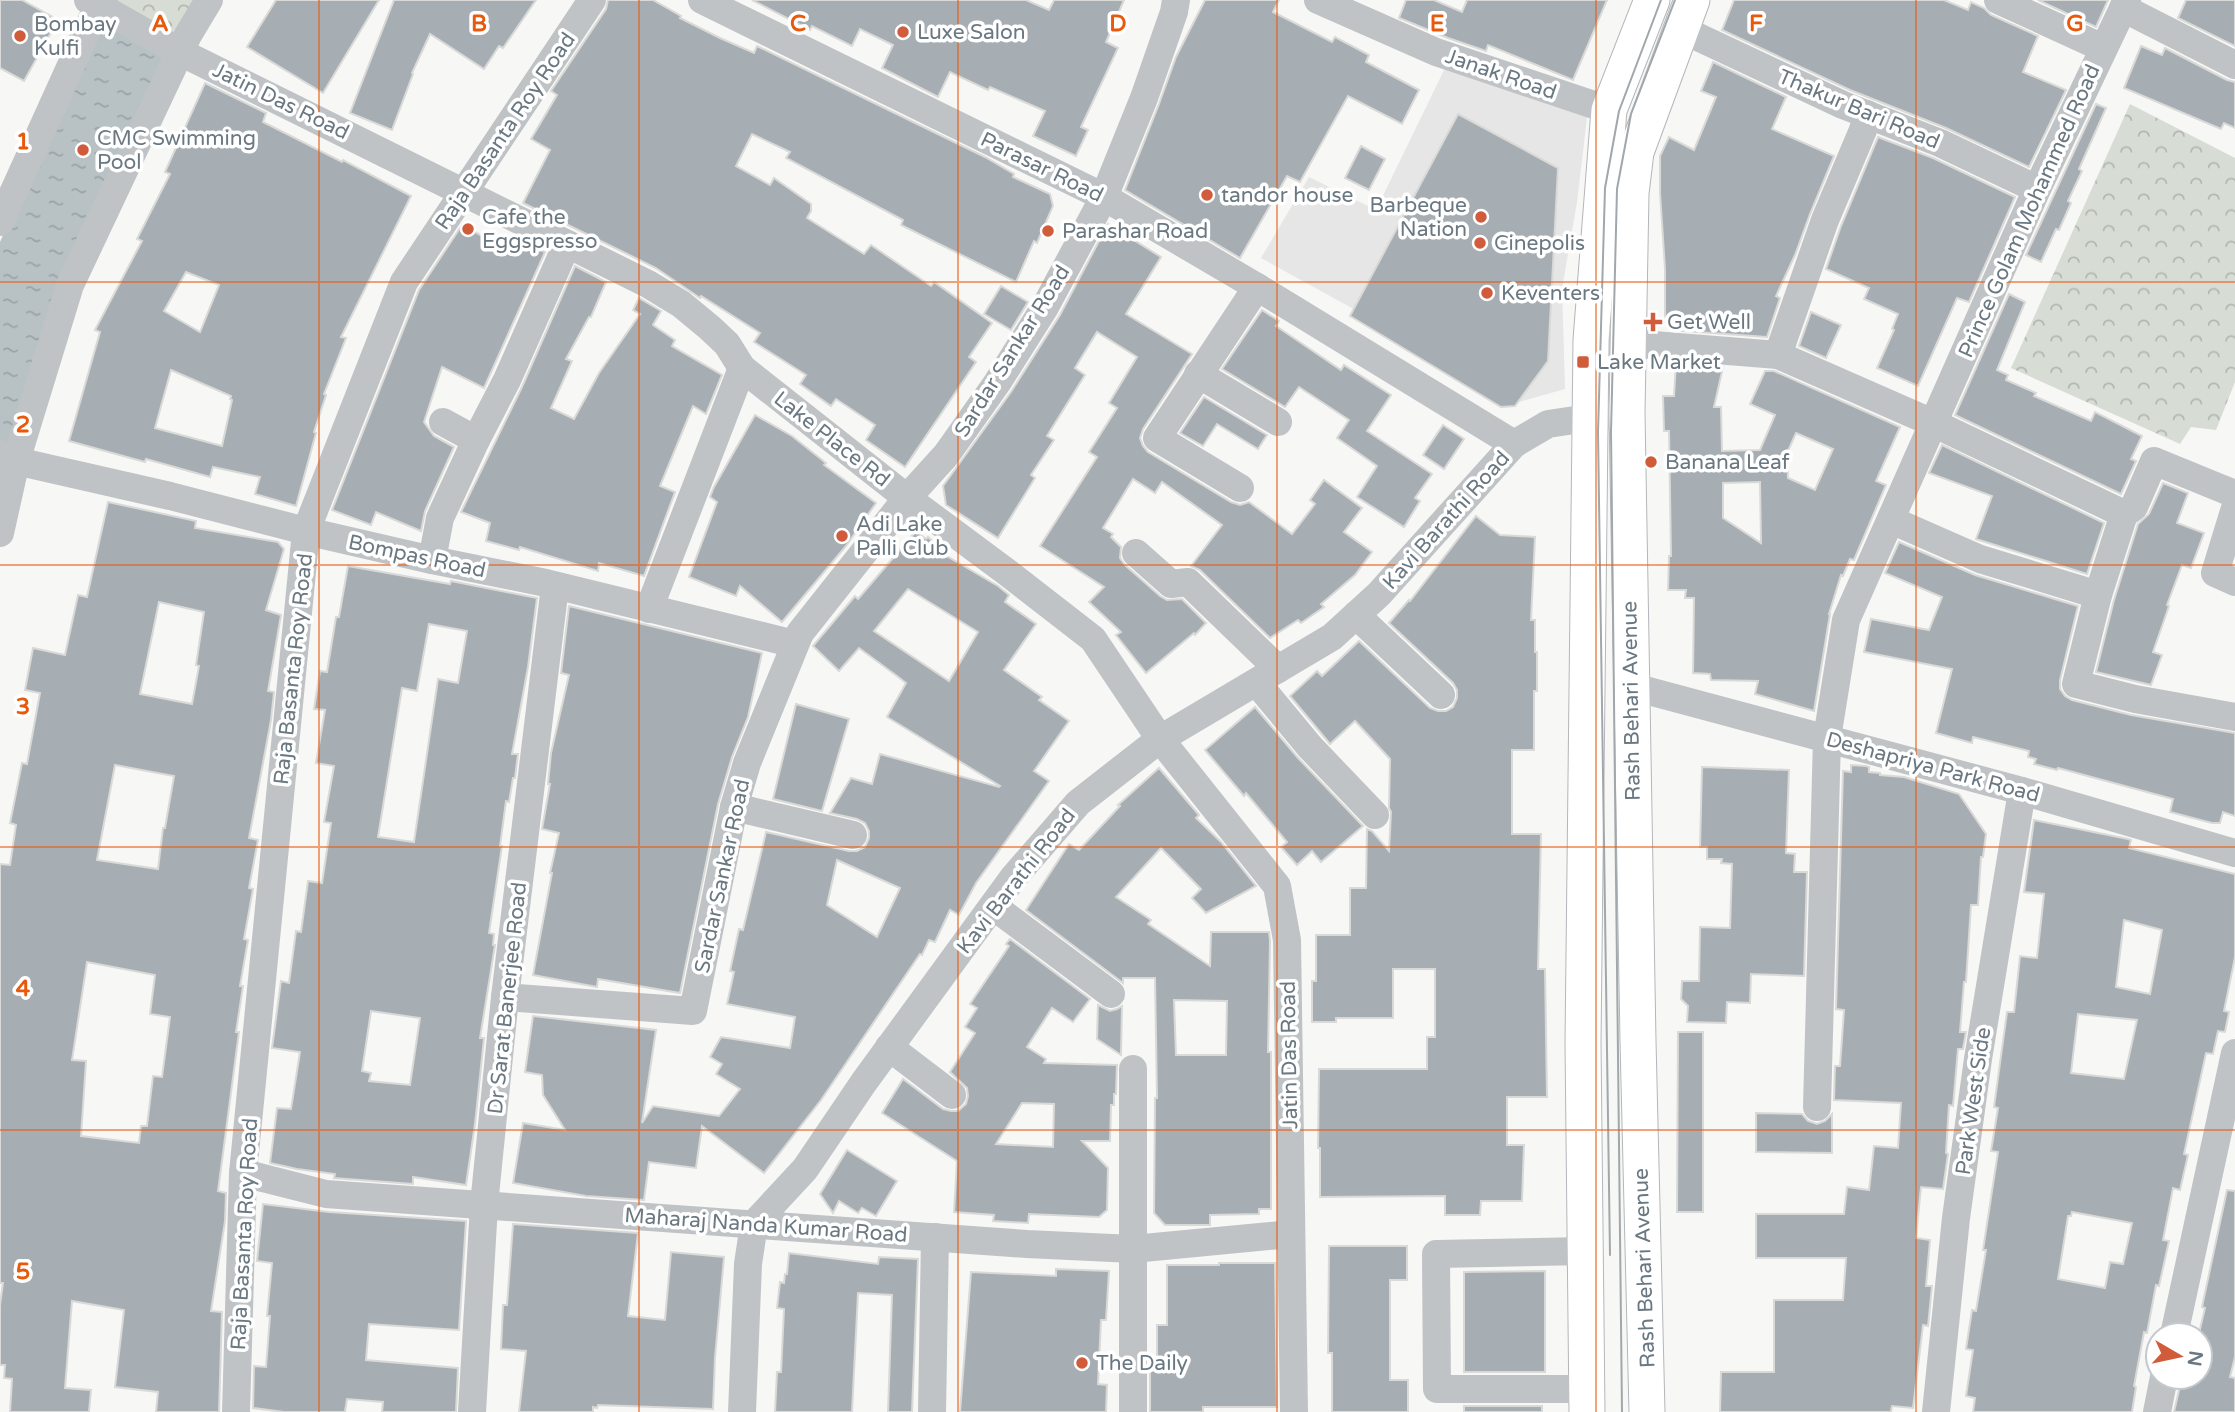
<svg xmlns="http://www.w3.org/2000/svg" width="2235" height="1412" viewBox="0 0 2235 1412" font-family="'Varela Round',sans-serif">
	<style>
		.built { fill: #e5e6e5 }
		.park { fill: url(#park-crowns) }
		.water { fill: url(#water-ripples) }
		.building { fill: #a7aeb3; stroke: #d9d9d7; stroke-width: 2; fill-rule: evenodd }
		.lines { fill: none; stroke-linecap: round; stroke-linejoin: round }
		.major-casing { stroke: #b3b7ba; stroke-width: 37 }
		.minor { stroke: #bfc3c6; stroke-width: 28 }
		.major { stroke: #fff; stroke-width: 35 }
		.tram { stroke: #a1a7ab; stroke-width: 2 }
		.grid { fill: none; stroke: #e8590c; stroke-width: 2; stroke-opacity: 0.55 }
		.poi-dot { fill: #d05c3c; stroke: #fff; stroke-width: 2.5 }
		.labels { text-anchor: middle; stroke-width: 7; stroke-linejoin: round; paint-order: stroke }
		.poi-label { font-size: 21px; fill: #6a7882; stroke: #fff; text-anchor: start }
		.street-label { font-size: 21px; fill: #6a7882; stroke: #fff }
		.grid-label { font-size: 23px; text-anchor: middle; font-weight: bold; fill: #e8590c; stroke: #fff; stroke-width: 7; stroke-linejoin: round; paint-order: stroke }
	</style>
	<defs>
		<pattern id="park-crowns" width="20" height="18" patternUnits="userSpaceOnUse" patternTransform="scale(1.75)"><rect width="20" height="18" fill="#d7dcd4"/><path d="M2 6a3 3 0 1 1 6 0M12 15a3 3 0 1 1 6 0" fill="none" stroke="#b2b7b1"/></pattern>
		<pattern id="water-ripples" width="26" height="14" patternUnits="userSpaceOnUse" patternTransform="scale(1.75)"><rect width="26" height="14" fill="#b8c2c5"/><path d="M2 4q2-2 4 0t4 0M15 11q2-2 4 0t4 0" fill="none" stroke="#9aa2a5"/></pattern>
	</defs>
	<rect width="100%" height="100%" fill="#f7f7f5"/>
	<path class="built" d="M1448,62L1588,109L1577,202L1562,289L1565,389L1501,407L1428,350L1261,258L1309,177L1376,210Z"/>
	<g class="park">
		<path d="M111,0H203L178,43Z"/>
		<path d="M2130,104L2235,158V382L2216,430L2191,427L2180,444L2011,368Z"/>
	</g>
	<path class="water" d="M104,14L171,53L13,454L0,448V242L80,58Z"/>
	<g class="building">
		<path d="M0,0H22L58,20L24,81L0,68Z"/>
		<path d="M276,0H379L323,93L247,47Z"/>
		<path d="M394,0H536L503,48L499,46L484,69L430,34L412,73L413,74L392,130L350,113Z"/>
		<path d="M608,0H653L681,16L680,18L720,38L754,53L757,46L985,157L1014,174L1013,177L1050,194L1053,206L1037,243L1034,241L1016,282L901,225L903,220L786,158L790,152L752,134L736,166L770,185L774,178L811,204V211L807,218L864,254L871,245L931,286L934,282L992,323L969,357L976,362L905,467L866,440L875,425L836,399L831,406L800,384L806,375L754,342L760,333L701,296L700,298L656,268L523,203L550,150L531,139L557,95L551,91L606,9Z"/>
		<path d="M752,0H1026L1049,10L1054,0H1124L1106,42L1118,48L1081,127L1088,130L1076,156L1033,136L1045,111L990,87L988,90L950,72L938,97L882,68L893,45L860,29L852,46L812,26L810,30Z"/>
		<path d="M1205,0H1279L1273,12L1332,42L1335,37L1369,55L1366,62L1419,90L1402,124L1348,96L1300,182L1287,176L1240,258L1125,190L1159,104L1176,57Z"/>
		<path d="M1406,0H1434L1462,12L1467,0H1607L1573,80L1488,45L1486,51L1448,38L1399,18Z"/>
		<path d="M1734,0H1944L1968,10L1971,2L1984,8L1991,15L2038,36L2023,72L2066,90L2029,167L1946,128L1850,90L1722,30Z"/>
		<path d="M2038,0H2108L2096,27Z"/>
		<path d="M2186,0H2235V46L2178,18Z"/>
		<path d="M2141,46L2162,55L2165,48L2227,80L2235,82V128L2224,123L2221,129L2124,88Z"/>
		<path d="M1713,62L1786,97L1772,129L1834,156L1810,214L1795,255L1776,296L1780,298L1767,337L1670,330L1665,323V269L1660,193V156L1669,137L1694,150L1716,97L1701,91Z"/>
		<path d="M205,83L266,113L263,122L342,162L343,160L411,196L341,337L346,338L324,394L326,395L314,432L316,433L296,506L255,494L260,477L213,467L210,477L146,459L145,462L69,441L100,332L95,330L142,241L137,239L170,174L165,172ZM186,272L219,285L200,332L164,311ZM171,370L231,396L230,399L232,400L222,446L155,428Z"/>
		<path d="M2096,104L2106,108L2079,169L2082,171L2068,201L2071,203L2059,230L2056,229L2041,262L2026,255Z"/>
		<path d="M1458,114L1558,168L1548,361L1515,406L1501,407L1350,316Z"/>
		<path d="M1878,137L1933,158L2015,197L1969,302L1957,298L1918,386L1877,368L1894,330L1892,329L1898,314L1864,299L1869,288L1826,269L1841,226Z"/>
		<path d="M1361,146L1385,159L1369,190L1345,178Z"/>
		<path d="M1108,224L1161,257L1126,314L1192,354L1143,429L1140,438L1143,446L1148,452L1231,502L1240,505L1249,502L1292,534L1315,504L1310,500L1324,480L1362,508L1344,532L1372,552L1355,575L1321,604L1324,607L1301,623L1298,620L1270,638L1200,570L1191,566L1222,525L1162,482L1155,493L1133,479L1103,528L1113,534L1111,537L1121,547L1120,558L1125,565L1160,596L1167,600L1182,599L1206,623L1195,635L1194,633L1146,673L1116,635L1121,632L1089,602L1104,587L1040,546L1097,457L1089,452L1117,408L1109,403L1137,357L1097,332L1075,368L1085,375L1047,436L1054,440L1031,475L1035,478L998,538L946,505L943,486L1011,392L1060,315Z"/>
		<path d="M462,225L514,253L522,240L545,252L484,388L442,367L424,422L434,436L454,447L425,511L421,531L376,512L371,525L332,510L419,290Z"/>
		<path d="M575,266L606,282L591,317H589L566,359L572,361L551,408L574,419L599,373L640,314L633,310L639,298L661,311L653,325L675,340L672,346L722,375L706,414L693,406L660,486L675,492L644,576L599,563L598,571L520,547L519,550L486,541L490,523L461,512L522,387Z"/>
		<path d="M1001,286L1028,302L1011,330L984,314Z"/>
		<path d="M2009,294L2025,302L1997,370L2008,375L2006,380L2036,393L2034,396L2091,421L2095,412L2142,436L2131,459L2136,461L2121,494L1955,415Z"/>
		<path d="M1262,310L1279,321L1276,326L1341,370L1344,365L1391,395L1367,431L1432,474L1415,498L1420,501L1404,527L1357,497L1377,466L1337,438L1349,420L1299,387L1285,407L1222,369Z"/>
		<path d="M1811,312L1841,325L1826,358L1799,346Z"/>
		<path d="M1676,363L1723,367L1714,407H1721L1722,451L1760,450L1775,415L1750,404L1765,371H1774L1900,427L1876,481L1886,485L1854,560L1850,559L1843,576L1841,575L1829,614H1830L1814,711L1755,694L1758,681L1711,680L1710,674L1693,673L1694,598H1685L1686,590H1668L1669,556H1671L1669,431H1664L1663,396H1674ZM1796,433L1833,449L1815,490L1788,478L1787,453ZM1760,482L1761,543L1723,518V483Z"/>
		<path d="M1204,397L1267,435L1258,449L1217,424L1203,446L1180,433Z"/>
		<path d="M755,415L792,436L826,463L824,465L876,503L846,546L782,622L740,586L736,596L689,577L717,502L710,497L714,487Z"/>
		<path d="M1443,425L1464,439L1444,469L1423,455Z"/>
		<path d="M1942,445L2104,523L2087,574L1976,539L1992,496L1929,473Z"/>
		<path d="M2163,483L2188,493L2177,523L2204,533L2191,568L2182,565L2167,605L2169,606L2153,652L2162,655L2151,685L2096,672L2114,600L2138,524L2149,514Z"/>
		<path d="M108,502L196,521L195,528L278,542L284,549L266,610L281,615L268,691L274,692L271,720L249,838L258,840L249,888L253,889L244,939L248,940L240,986H243L236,1032H239L218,1191L226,1193L225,1221L211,1311L222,1312L219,1412H156L158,1392L115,1387L124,1310L72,1301L65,1388L91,1390L89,1412H10L12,1379L4,1378L5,1365H0V1305L3,1283H0V864L10,865L16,825L10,823L22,763L27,764L40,693L25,690L33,648L65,655L78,595L87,597ZM159,602L204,612L196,665L199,666L192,704L140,694ZM115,765L174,776L165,828H163L158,869L97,860ZM87,962L155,975L150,1014L170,1017L162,1077L153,1076L147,1126H141L139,1143L81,1136L86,1061L72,1060Z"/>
		<path d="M1476,516L1500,535L1535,537L1531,620H1535V652H1537V691H1534V750H1512V834H1541L1538,969H1545L1547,1097H1507V1145H1524L1522,1201H1481L1480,1215H1445V1196L1320,1197V1148H1318L1319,1069H1427V1037H1435V969H1393V1018H1336V1022H1312V981H1316V935H1350V888H1366L1367,829L1372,831L1389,851L1391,812L1389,808L1390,759L1355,721L1330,744L1290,696L1317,671L1322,676L1359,641L1430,708L1438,711H1446L1453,707L1457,698V690L1453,683L1389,623L1409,600L1410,601Z"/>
		<path d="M916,531L926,539L928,537L942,550L940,552L998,586L1009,595L1005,602L1036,624L1004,670L1042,697L1039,700L1069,721L1034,771L1049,781L976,883L959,915L950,910L935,942L929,940L922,955L920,954L821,1100L764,1173L702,1126L696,1168L649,1162L644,1200L586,1196L513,1183L523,1123L565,1130L543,1095L542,1075L525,1072L533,1016L656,1030L642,1123L653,1106L719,1116L740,1089L716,1074L722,1064L710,1057L721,1037L790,1048L795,1017L727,1004L734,972L730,971L739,929L743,930L766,832L849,851H857L865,847L869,838V831L865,823L857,819L830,813L851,778L872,784L880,754L999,787L1000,786L887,717L906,683L897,676L859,648L839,671L813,646L855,596L858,599ZM908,589L978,632L949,681L874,631ZM837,860L900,888L877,937L827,905Z"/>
		<path d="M1899,542L1975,575L2078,606L2060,680V689L2065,696L2072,700L2131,715L2235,733V816L2223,812L2220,823H2212L2170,812L2173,799L2058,768L2057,770L2034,764L2036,759L2028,757L2029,751L1973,737L1972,743L1936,733L1952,669L1864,652L1871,619L1929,630L1942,597L1885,573Z"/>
		<path d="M348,566L450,584L451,581L537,598L528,667L512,754H518L515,778H513L509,802L506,801L500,846H502L489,933L494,934L493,945H495L480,1038H484L475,1124L466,1185L413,1177V1184L334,1178L335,1174L297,1169L270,1163L277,1108L291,1109L300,1052L272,1048L281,981L289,983L296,931L301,932L308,881L322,883L331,823L324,822L334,766L316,763L325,710L314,709L320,671L327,672L336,617H339ZM429,624L467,631L458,683L438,679L414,842L378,837L402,688L417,691ZM371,1011L420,1018L410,1085L369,1081L371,1073L362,1071Z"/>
		<path d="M569,606L762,653L748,717L732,757L718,804L680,993L598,979L597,987L533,975L552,873H550L559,833L542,829L550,784H548L551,753L569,675L561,673Z"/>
		<path d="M796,704L849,719L822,811L773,799Z"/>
		<path d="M1255,707L1298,758L1363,826L1321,862L1312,851L1297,865L1281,847L1287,842L1246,793L1244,796L1205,750Z"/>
		<path d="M1851,765L1866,766L1869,767V772L1880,773V775L1904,777L1959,794L1986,834L1983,857H1981L1978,905H1971L1966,982H1964L1960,1032H1966L1963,1049H1958L1953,1106L1949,1105L1946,1153L1948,1154L1943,1189L1921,1187L1916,1238L1930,1240L1926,1286H1932L1928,1326L1923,1325L1913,1408L1892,1406L1891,1412H1720L1721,1372H1774V1300H1843L1846,1258H1756V1214H1844L1847,1187L1869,1190L1874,1146L1898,1148L1901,1103L1834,1100L1835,1066H1840L1844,1010L1836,1009L1843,771L1851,772Z"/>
		<path d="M1702,767L1789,770L1786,853L1795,854L1794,872H1807L1804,976L1751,974L1750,1003L1727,1002L1726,1023L1687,1022L1688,1006L1681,999L1682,981H1699L1700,927L1730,928L1732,864L1721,863L1722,859H1707V847H1700Z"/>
		<path d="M1159,768L1199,815L1196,818L1221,842L1256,886L1206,913L1192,898L1201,889L1161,848L1116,897L1151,920L1148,924L1210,966L1211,932H1269L1270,941L1268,1052H1271V1209H1259V1214L1210,1215V1225H1165L1154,1213L1155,1098H1157L1155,978H1123V983L1026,910L1069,844L1079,850L1120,806L1118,805ZM1174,1000L1227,1001L1226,1055H1176Z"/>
		<path d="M2034,820L2128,839L2131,840L2129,848L2235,874V957L2224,1011L2229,1012L2225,1032L2218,1031L2213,1054L2206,1053L2184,1154L2188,1155L2180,1190L2173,1188L2163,1240L2169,1241L2159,1286L2156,1285L2147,1333L2144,1332L2134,1386L2136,1387L2132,1412H1973L1975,1398L1966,1396L1973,1350L1966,1349L1972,1310L1976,1311L1986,1250H1983L1998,1152L1991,1151L1998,1108L1994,1107L2007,1012H2014L2020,956L2037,958L2044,894L2024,892ZM2124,920L2162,930L2150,994L2116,987ZM2078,1014L2137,1020L2124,1079L2071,1073ZM2072,1212L2132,1223L2123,1264L2110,1262L2105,1288L2058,1279L2068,1216H2071Z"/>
		<path d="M1010,939L1090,999L1073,1022L1052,1008L1027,1047L1046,1059L1044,1063L1117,1065L1116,1094H1114V1105H1111L1110,1141H1082L1108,1168L1107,1210L1099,1217L1029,1214L1028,1223L993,1221L994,1215L954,1212L957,1161L882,1113L903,1079L943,1109L951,1111H958L966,1104L968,1096L967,1088L950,1072L975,1033L965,1027L977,1008L970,1004L1009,946L1006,944ZM1022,1103L1054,1104L1053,1147L996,1144Z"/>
		<path d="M1098,1005L1110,1011L1117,1009L1122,1006L1121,1055L1097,1039Z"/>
		<path d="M1678,1032H1703V1212H1677Z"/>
		<path d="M1756,1113L1802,1114L1808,1121L1817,1124L1825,1121L1832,1114V1153L1756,1152Z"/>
		<path d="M847,1150L897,1181L876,1216L862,1208L858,1213L839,1201L833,1213L820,1194Z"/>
		<path d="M2227,1190L2235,1191V1357L2230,1377L2235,1378V1412H2174L2182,1377H2200V1329L2205,1308L2202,1307Z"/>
		<path d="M263,1204L329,1212L466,1221L459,1330L369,1324L366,1360L458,1368L456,1412H382L383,1402L347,1399L345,1412H284L253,1408L254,1366L266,1367L270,1316H267L272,1263L257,1261Z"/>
		<path d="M513,1224L638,1233L628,1316L665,1320L671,1252L724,1257L715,1358L713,1409L598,1405L597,1408L593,1407V1412H519L526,1351L501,1349L503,1305H507Z"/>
		<path d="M1329,1246H1407V1280H1390V1380H1408V1412H1332V1353H1328Z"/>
		<path d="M789,1253L878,1264L879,1257L918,1259L912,1412H888L892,1295L858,1293L852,1412H775L777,1372H781L784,1309L777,1308L780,1282L784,1283L785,1274H787Z"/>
		<path d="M1219,1263H1275L1277,1407H1203V1412H1150V1368H1157V1325H1167V1265H1219Z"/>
		<path d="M1056,1269L1109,1271L1106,1320H1101L1098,1384L1107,1385L1106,1412H960L971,1272L1056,1276Z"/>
		<path d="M1545,1271V1372H1464V1272Z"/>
		<rect x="1464" y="1406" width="78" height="6"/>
	</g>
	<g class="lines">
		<g class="major-casing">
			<g id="major">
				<path d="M1587,1412L1583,1043L1591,340L1609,110L1652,0"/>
				<path d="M1647,1412L1638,1041L1627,413L1631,193L1636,152L1692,0"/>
			</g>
		</g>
		<g class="minor">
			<path d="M88,0L180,52L648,284L681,304L710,328L727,344L742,368L907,498L1008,573L1093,639L1160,739L1277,886L1287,940L1294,1412"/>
			<path d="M702,0L1104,197L1257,287L1514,444"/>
			<path d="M1318,0L1436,52L1609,110"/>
			<path d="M1998,0L2103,48"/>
			<path d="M2123,8L2235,65"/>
			<path d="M1681,29L1843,105L1940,143L2037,189"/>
			<path d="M0,222L92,19L104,0"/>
			<path d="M1591,340L1778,355L1933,423L2124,514L2098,595L2076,684L2135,699L2235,717"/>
			<path d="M1778,355L1825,220L1863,130L1867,114"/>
			<path d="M1198,374L1278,422"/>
			<path d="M443,422L476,440"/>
			<path d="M0,454L16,461L170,496L306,531L432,560L546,583L795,644"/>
			<path d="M1240,488L1157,438L1257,287"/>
			<path d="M2235,508L2215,573L2235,582"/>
			<path d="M2124,514L2134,507L2154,461L2235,494"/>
			<path d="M1891,520L1980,559L2098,595"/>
			<path d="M0,533L16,461L70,285L188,35L209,0"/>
			<path d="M1136,553L1171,584L1188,582L1278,669"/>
			<path d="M432,560L440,518L476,440L507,380L567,244"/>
			<path d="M649,609L742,368"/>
			<path d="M1356,615L1441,695"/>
			<path d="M1257,683L1310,747L1375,815"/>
			<path d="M1630,686L2022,791L2235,853"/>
			<path d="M734,807L853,835"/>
			<path d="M993,906L1111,994"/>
			<path d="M505,997L693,1011L734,807L747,763L800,633L907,498L946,455L997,383L1045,307L1104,197L1144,98L1174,12L1176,0"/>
			<path d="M889,1047L952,1095"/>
			<path d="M1817,1107L1827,738L1846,620L2037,189L2127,0"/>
			<path d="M243,1173L326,1194L1027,1244L1133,1249L1291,1234"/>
			<path d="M1585,1251L1436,1254L1437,1389H1586"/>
			<path d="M2174,1335L2235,1053"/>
			<path d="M236,1412L243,1173L306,531L404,282L592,0"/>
			<path d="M472,1412L484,1205L505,997L555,586"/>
			<path d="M742,1412L748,1264L754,1224L805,1169L864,1082L1013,878L1078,803L1160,739L1332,637L1379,594L1514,444L1548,424L1608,415"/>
			<path d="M932,1412L935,1237"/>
			<path d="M1133,1412V1069"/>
			<path d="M1936,1412L1956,1218L1978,1059L2022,791"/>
			<path d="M2157,1412L2164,1377"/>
		</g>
		<use href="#major" class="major"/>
		<g class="tram">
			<path d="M1610,1255L1598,432L1605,188L1619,111L1661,0"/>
			<path d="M1622,1412L1611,432L1617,189L1631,114L1675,0"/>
		</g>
	</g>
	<path class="grid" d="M319,0V1412M639,0V1412M958,0V1412M1277,0V1412M1596,0V1412M1916,0V1412M0,282H2235M0,565H2235M0,847H2235M0,1130H2235"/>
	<g class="poi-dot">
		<circle cx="903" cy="32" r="7"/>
		<circle cx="20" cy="36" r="7"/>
		<circle cx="83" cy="150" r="7"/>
		<circle cx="1207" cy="195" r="7"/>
		<circle cx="1481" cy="217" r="7"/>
		<circle cx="468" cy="229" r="7"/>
		<circle cx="1048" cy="231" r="7"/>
		<circle cx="1480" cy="243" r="7"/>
		<circle cx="1487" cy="293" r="7"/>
		<path d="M1649.5 311.5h7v7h7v7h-7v7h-7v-7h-7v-7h7z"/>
		<rect x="1576" y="355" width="14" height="14" rx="3.5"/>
		<circle cx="1651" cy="462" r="7"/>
		<circle cx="842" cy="536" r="7"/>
		<circle cx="1082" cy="1363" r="7"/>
	</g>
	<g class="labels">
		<g class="poi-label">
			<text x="34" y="31">Bombay<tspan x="34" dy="24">Kulfi</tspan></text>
			<text x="917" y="39">Luxe Salon</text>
			<text x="97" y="145">CMC Swimming<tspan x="97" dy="24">Pool</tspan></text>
			<text x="1221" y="202">tandor house</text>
			<text x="1467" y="212" text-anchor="end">Barbeque<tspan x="1467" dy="24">Nation</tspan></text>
			<text x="482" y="224">Cafe the<tspan x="482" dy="24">Eggspresso</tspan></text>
			<text x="1062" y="238">Parashar Road</text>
			<text x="1494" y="250">Cinepolis</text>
			<text x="1501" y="300">Keventers</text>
			<text x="1667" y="329">Get Well</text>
			<text x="1597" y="369">Lake Market</text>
			<text x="1665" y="469">Banana Leaf</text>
			<text x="856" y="531">Adi Lake<tspan x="856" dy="24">Palli Club</tspan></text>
			<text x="1096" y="1370">The Daily</text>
		</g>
		<g class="street-label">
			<text transform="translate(1501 74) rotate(19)" y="7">Janak Road</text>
			<text transform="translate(281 101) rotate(26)" y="7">Jatin Das Road</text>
			<text transform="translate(1859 109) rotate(23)" y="7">Thakur Bari Road</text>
			<text transform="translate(505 131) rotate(-56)" y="7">Raja Basanta Roy Road</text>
			<text transform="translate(1042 167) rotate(26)" y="7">Parasar Road</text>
			<text transform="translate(2029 211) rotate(-66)" y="7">Prince Golam Mohammed Road</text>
			<text transform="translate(1012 351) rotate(-58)" y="7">Sardar Sankar Road</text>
			<text transform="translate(832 439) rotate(38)" y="7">Lake Place Rd</text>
			<text transform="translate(1446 520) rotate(-48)" y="7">Kavi Barathi Road</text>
			<text transform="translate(417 556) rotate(12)" y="7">Bompas Road</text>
			<text transform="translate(293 669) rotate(-84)" y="7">Raja Basanta Roy Road</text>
			<text transform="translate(1631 701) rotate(-91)" y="7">Rash Behari Avenue</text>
			<text transform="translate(1933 767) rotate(15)" y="7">Deshapriya Park Road</text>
			<text transform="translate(722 876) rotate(-78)" y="7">Sardar Sankar Road</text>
			<text transform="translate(1016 881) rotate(-52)" y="7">Kavi Barathi Road</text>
			<text transform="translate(507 998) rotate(-84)" y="7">Dr Sarat Banerjee Road</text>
			<text transform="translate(1289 1055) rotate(-91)" y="7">Jatin Das Road</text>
			<text transform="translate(1973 1101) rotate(-82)" y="7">Park West Side</text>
			<text transform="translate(766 1225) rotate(4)" y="7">Maharaj Nanda Kumar Road</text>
			<text transform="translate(244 1234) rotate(-87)" y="7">Raja Basanta Roy Road</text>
			<text transform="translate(1644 1268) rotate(-92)" y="7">Rash Behari Avenue</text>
		</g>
	</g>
	<g class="grid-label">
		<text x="160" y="31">A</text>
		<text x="479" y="31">B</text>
		<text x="798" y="31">C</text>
		<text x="1118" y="31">D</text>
		<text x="1437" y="31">E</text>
		<text x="1756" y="31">F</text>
		<text x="2075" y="31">G</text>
		<text x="23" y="149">1</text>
		<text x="23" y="432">2</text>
		<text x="23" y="714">3</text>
		<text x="23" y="996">4</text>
		<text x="23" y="1279">5</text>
	</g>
	<g transform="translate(2179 1356) rotate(99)"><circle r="33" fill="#ffffff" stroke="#c3c9cd" stroke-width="2"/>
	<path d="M0-5L12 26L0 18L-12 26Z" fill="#d05c3c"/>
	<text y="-10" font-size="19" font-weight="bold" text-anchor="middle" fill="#6a7882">N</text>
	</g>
</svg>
